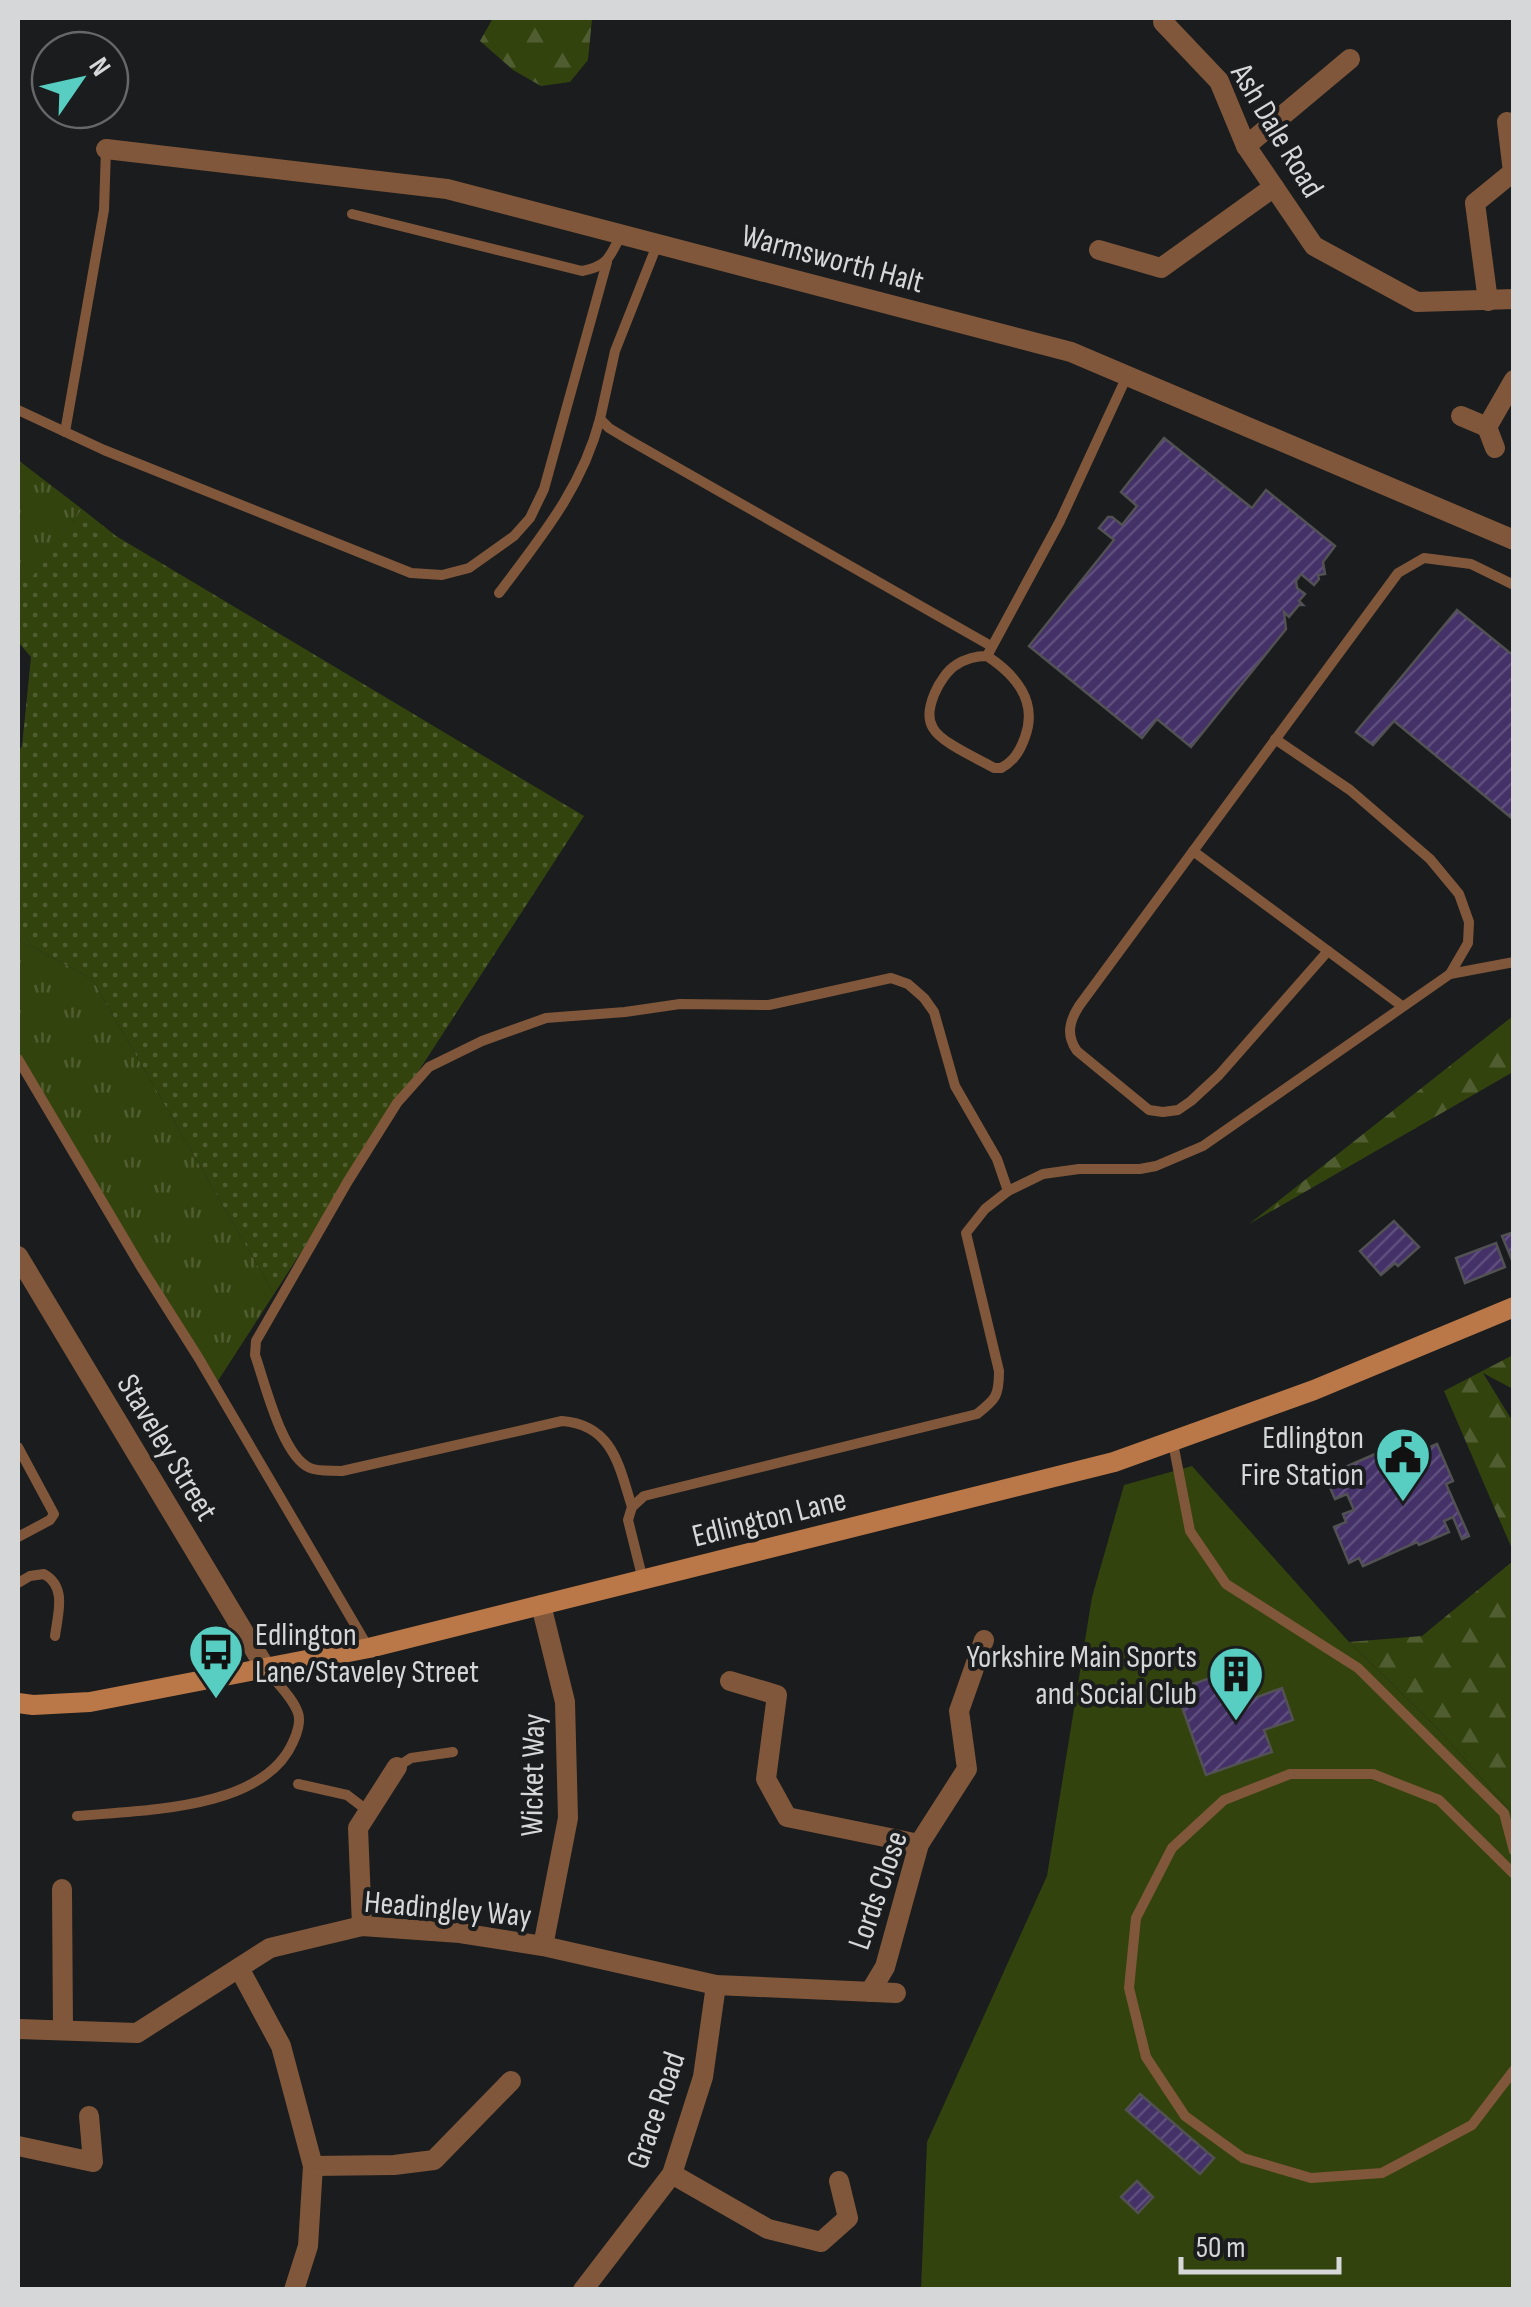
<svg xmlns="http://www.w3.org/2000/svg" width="1531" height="2307" viewBox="0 0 1531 2307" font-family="'Sofia Sans Condensed',sans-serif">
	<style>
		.grass { fill: url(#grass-tufts) }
		.forest { fill: url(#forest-firs) }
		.park { fill: #33430e }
		.garden { fill: url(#garden-dots) }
		.building { fill: url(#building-hatch); stroke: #525154; stroke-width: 2.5 }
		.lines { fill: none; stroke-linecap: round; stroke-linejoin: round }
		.service { stroke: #80573a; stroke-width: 10 }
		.minor { stroke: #80573a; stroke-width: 20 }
		.secondary { stroke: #ba7848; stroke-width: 20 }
		.labels { text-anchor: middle; stroke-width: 8; stroke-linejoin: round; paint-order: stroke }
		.street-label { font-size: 32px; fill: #d5d7d8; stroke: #1a1c1e }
		.poi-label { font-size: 32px; fill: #d5d7d8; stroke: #1a1c1e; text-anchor: end }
	</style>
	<defs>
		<pattern id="grass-tufts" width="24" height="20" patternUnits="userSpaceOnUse" patternTransform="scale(2.5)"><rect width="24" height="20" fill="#33430e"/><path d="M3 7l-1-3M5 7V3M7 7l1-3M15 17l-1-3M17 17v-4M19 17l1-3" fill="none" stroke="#505d30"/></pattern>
		<pattern id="forest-firs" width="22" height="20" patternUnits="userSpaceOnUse" patternTransform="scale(2.5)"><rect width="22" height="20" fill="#33430e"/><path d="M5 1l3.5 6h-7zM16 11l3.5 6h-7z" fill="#505d30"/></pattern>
		<pattern id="garden-dots" width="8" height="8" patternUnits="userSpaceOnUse" patternTransform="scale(2.5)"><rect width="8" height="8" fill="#33430e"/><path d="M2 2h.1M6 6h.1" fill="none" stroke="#505d30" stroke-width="1.8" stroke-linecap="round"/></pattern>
		<pattern id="building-hatch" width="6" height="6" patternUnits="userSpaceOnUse" patternTransform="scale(2.5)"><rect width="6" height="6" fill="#443168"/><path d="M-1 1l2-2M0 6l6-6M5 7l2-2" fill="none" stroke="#5e4e7d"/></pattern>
	</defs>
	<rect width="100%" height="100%" fill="#1a1c1e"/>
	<g class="grass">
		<path d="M18,460L82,509L32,578L18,567Z"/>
		<path d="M18,939L92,979L274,1294L214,1387L18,1053Z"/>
	</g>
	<g class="forest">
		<path d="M493,18H589L592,19L588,60L570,82L541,86L513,70L480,41Z"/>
		<path d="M1513,1016V1072L1249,1224Z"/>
		<path d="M1513,1355V1389L1483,1373L1513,1422V1551L1444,1391Z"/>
		<path d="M1513,1561V1814L1435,1726L1349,1642L1422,1636Z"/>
	</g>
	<path class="park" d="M1192,1466L1349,1642L1435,1726L1513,1814V2289L921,2290L927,2142L1047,1876L1092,1597L1124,1485Z"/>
	<path class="garden" d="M82,509L116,536L584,816L274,1294L92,979L18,939V752L22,746L31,657L18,642V567L32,577Z"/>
	<g class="building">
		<path d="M1164,438L1252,508L1266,490L1335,546L1323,562L1325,574L1318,575L1319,579L1314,585L1301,574L1296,581L1297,588L1305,594L1299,601L1303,605H1299L1289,617L1284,612L1286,629L1191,747L1157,719L1142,738L1029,646L1114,540L1099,528L1108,517H1112L1122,525L1137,506L1121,492Z"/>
		<path d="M1457,610L1514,656V820L1394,721L1373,745L1356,732Z"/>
		<path d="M1394,1221L1419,1247L1398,1266L1395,1263L1381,1275L1360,1251Z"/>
		<path d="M1514,1232V1260H1512L1502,1236Z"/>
		<path d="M1496,1243L1505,1267L1465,1283L1456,1258Z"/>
		<path d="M1437,1444L1453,1481L1446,1484L1469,1536L1462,1539L1453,1517L1444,1521L1449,1532L1419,1545L1417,1542L1363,1566L1359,1558L1349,1563L1334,1527L1346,1522L1343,1514L1354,1510L1347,1494L1335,1499L1325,1476L1382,1451L1390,1470L1402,1464L1400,1460Z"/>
		<path d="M1241,1667L1252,1699L1282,1688L1293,1720L1264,1730L1272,1752L1206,1775L1176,1690Z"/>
		<path d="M1140,2094L1214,2158L1200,2174L1126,2110Z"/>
		<path d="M1137,2181L1153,2197L1138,2213L1121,2197Z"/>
	</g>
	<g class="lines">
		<g class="service">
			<path d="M352,214L582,271C608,266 609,258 621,235"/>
			<path d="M657,245L615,351L600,419L609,428L629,440L991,646"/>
			<path d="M18,410L104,450L411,573L442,575L469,568L514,536L530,518L544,489L607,262"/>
			<path d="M65,432L104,210L106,149"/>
			<path d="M499,593C541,537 582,488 600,419"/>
			<path d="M987,656C1016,675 1038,702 1025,737C1020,751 1014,761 1001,768H994C979,759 941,743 933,728C922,711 940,675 956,665C965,659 976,656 987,656L1060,521L1127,376"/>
			<path d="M1275,739L1350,790L1430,859L1459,894L1469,922L1468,943L1450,974"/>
			<path d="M1193,851L1328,951"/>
			<path d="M1402,1006L1328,951L1219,1075L1191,1101L1178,1110L1163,1112L1149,1110L1077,1051C1066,1035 1069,1022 1079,1006L1398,573L1424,558L1471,564L1514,585"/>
			<path d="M18,1059L141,1267L198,1357L368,1647"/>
			<path d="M1173,1443L1190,1531L1226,1584L1358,1668L1504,1813L1514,1851"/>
			<path d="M18,1447L54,1514L50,1520L18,1537"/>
			<path d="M632,1507C619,1466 613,1425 562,1421L342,1471C333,1470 319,1472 310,1468C282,1456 265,1383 255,1355L256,1341L348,1181L397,1103L429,1067L482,1041L546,1018L625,1012L680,1004L769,1005L891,978L908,984L924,998L934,1012L955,1086L997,1159L1008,1191"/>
			<path d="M643,1580L628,1520L632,1507L644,1496L977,1414C996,1399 999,1396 999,1371L966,1233L985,1209L1008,1191L1043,1174L1079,1169H1140L1156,1166L1203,1146L1450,974L1514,962"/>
			<path d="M18,1583L30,1576L44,1574C67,1587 58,1613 55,1636"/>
			<path d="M397,1767L411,1758L453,1752"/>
			<path d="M298,1784L347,1795L368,1811"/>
			<path d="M77,1816C140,1810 263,1811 293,1742C297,1734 301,1721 298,1713C292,1696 276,1683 266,1669"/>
			<path d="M1514,1874L1439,1800L1373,1774H1290L1224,1800L1172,1848L1136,1918L1129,1988L1146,2057L1185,2116L1243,2158L1311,2178L1382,2173L1472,2125L1514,2070"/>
		</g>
		<g class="minor">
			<path d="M1163,22L1219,81L1246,146L1314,246L1417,302L1514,299"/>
			<path d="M1246,146L1350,59"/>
			<path d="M106,149L447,189L1071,352L1514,540"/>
			<path d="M1099,250L1161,268L1274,187"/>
			<path d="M1488,301L1475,203L1513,172L1507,122"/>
			<path d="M1461,416L1487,427"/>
			<path d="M1495,448L1487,427L1514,380"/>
			<path d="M18,1256L266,1669"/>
			<path d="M541,1605L565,1702L568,1818L543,1946"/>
			<path d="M730,1681L777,1695L766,1779L787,1817L919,1844"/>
			<path d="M62,1889L63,2030"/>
			<path d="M362,1926L358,1828L397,1767"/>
			<path d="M239,1968L281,2046L313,2166L308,2246L294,2290"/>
			<path d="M870,1992L885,1967L919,1844L967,1769L959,1711L984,1640"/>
			<path d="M18,2029L137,2033L270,1948L362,1926L460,1933L543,1946L716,1985L896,1993"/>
			<path d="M18,2146L93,2162L89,2116"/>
			<path d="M313,2166L394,2165L434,2160L511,2081"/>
			<path d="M672,2174L768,2229L821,2242L848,2218L839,2181"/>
			<path d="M583,2290L672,2174L703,2077L716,1985"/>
		</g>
		<path class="secondary" d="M18,1703L33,1705L90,1702L369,1648L1114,1462L1314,1390L1514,1307"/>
	</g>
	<defs>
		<g id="civic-pin" transform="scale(2.875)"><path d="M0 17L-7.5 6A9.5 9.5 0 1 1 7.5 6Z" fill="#57cec1" stroke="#1a1c1e"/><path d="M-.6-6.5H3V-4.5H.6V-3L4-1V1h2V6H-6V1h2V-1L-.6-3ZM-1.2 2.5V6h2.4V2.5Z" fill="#111"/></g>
		<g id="bus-pin" transform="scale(2.875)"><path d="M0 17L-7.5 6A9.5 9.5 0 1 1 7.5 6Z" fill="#57cec1" stroke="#1a1c1e"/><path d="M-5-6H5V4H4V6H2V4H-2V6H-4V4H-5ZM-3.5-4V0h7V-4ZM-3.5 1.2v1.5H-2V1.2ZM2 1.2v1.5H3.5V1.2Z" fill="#111"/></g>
		<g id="building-pin" transform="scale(2.875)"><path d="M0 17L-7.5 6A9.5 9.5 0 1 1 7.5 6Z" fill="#57cec1" stroke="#1a1c1e"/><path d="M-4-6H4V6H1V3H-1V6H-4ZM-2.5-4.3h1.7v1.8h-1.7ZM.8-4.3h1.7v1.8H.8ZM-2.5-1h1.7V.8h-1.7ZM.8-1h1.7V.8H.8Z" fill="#111"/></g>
	</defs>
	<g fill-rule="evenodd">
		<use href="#civic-pin" x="1403" y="1455"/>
		<use href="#bus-pin" x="216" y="1652"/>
		<use href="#building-pin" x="1236" y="1674"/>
	</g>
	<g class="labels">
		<g class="street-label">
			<text transform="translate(1278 130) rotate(59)" y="11">Ash Dale Road</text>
			<text transform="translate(833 258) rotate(15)" y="11">Warmsworth Halt</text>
			<text transform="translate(168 1447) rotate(59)" y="11">Staveley Street</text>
			<text transform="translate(769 1517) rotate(-14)" y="11">Edlington Lane</text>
			<text transform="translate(532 1775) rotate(-89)" y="11">Wicket Way</text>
			<text transform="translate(877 1890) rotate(-71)" y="11">Lords Close</text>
			<text transform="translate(448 1908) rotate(5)" y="11">Headingley Way</text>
			<text transform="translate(655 2110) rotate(-71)" y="11">Grace Road</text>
		</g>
		<g class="poi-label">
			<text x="1364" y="1448">Edlington<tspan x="1364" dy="37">Fire Station</tspan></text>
			<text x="255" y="1645" text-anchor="start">Edlington<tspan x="255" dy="37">Lane/Staveley Street</tspan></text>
			<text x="1197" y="1667">Yorkshire Main Sports<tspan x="1197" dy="37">and Social Club</tspan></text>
		</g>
	</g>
	<rect width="1531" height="2307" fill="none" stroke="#d5d7d8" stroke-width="40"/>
	<g transform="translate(80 80) rotate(56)"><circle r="48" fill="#1a1c1e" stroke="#656768" stroke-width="2.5"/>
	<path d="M0-8L18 38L0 25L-18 38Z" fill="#57cec1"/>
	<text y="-15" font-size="28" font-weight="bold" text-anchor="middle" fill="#d5d7d8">N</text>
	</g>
	<path d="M1181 2257v15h158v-15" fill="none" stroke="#d5d7d8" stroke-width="5"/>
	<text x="1196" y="2257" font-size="30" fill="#d5d7d8" stroke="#1a1c1e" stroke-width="8" paint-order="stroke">50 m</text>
</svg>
